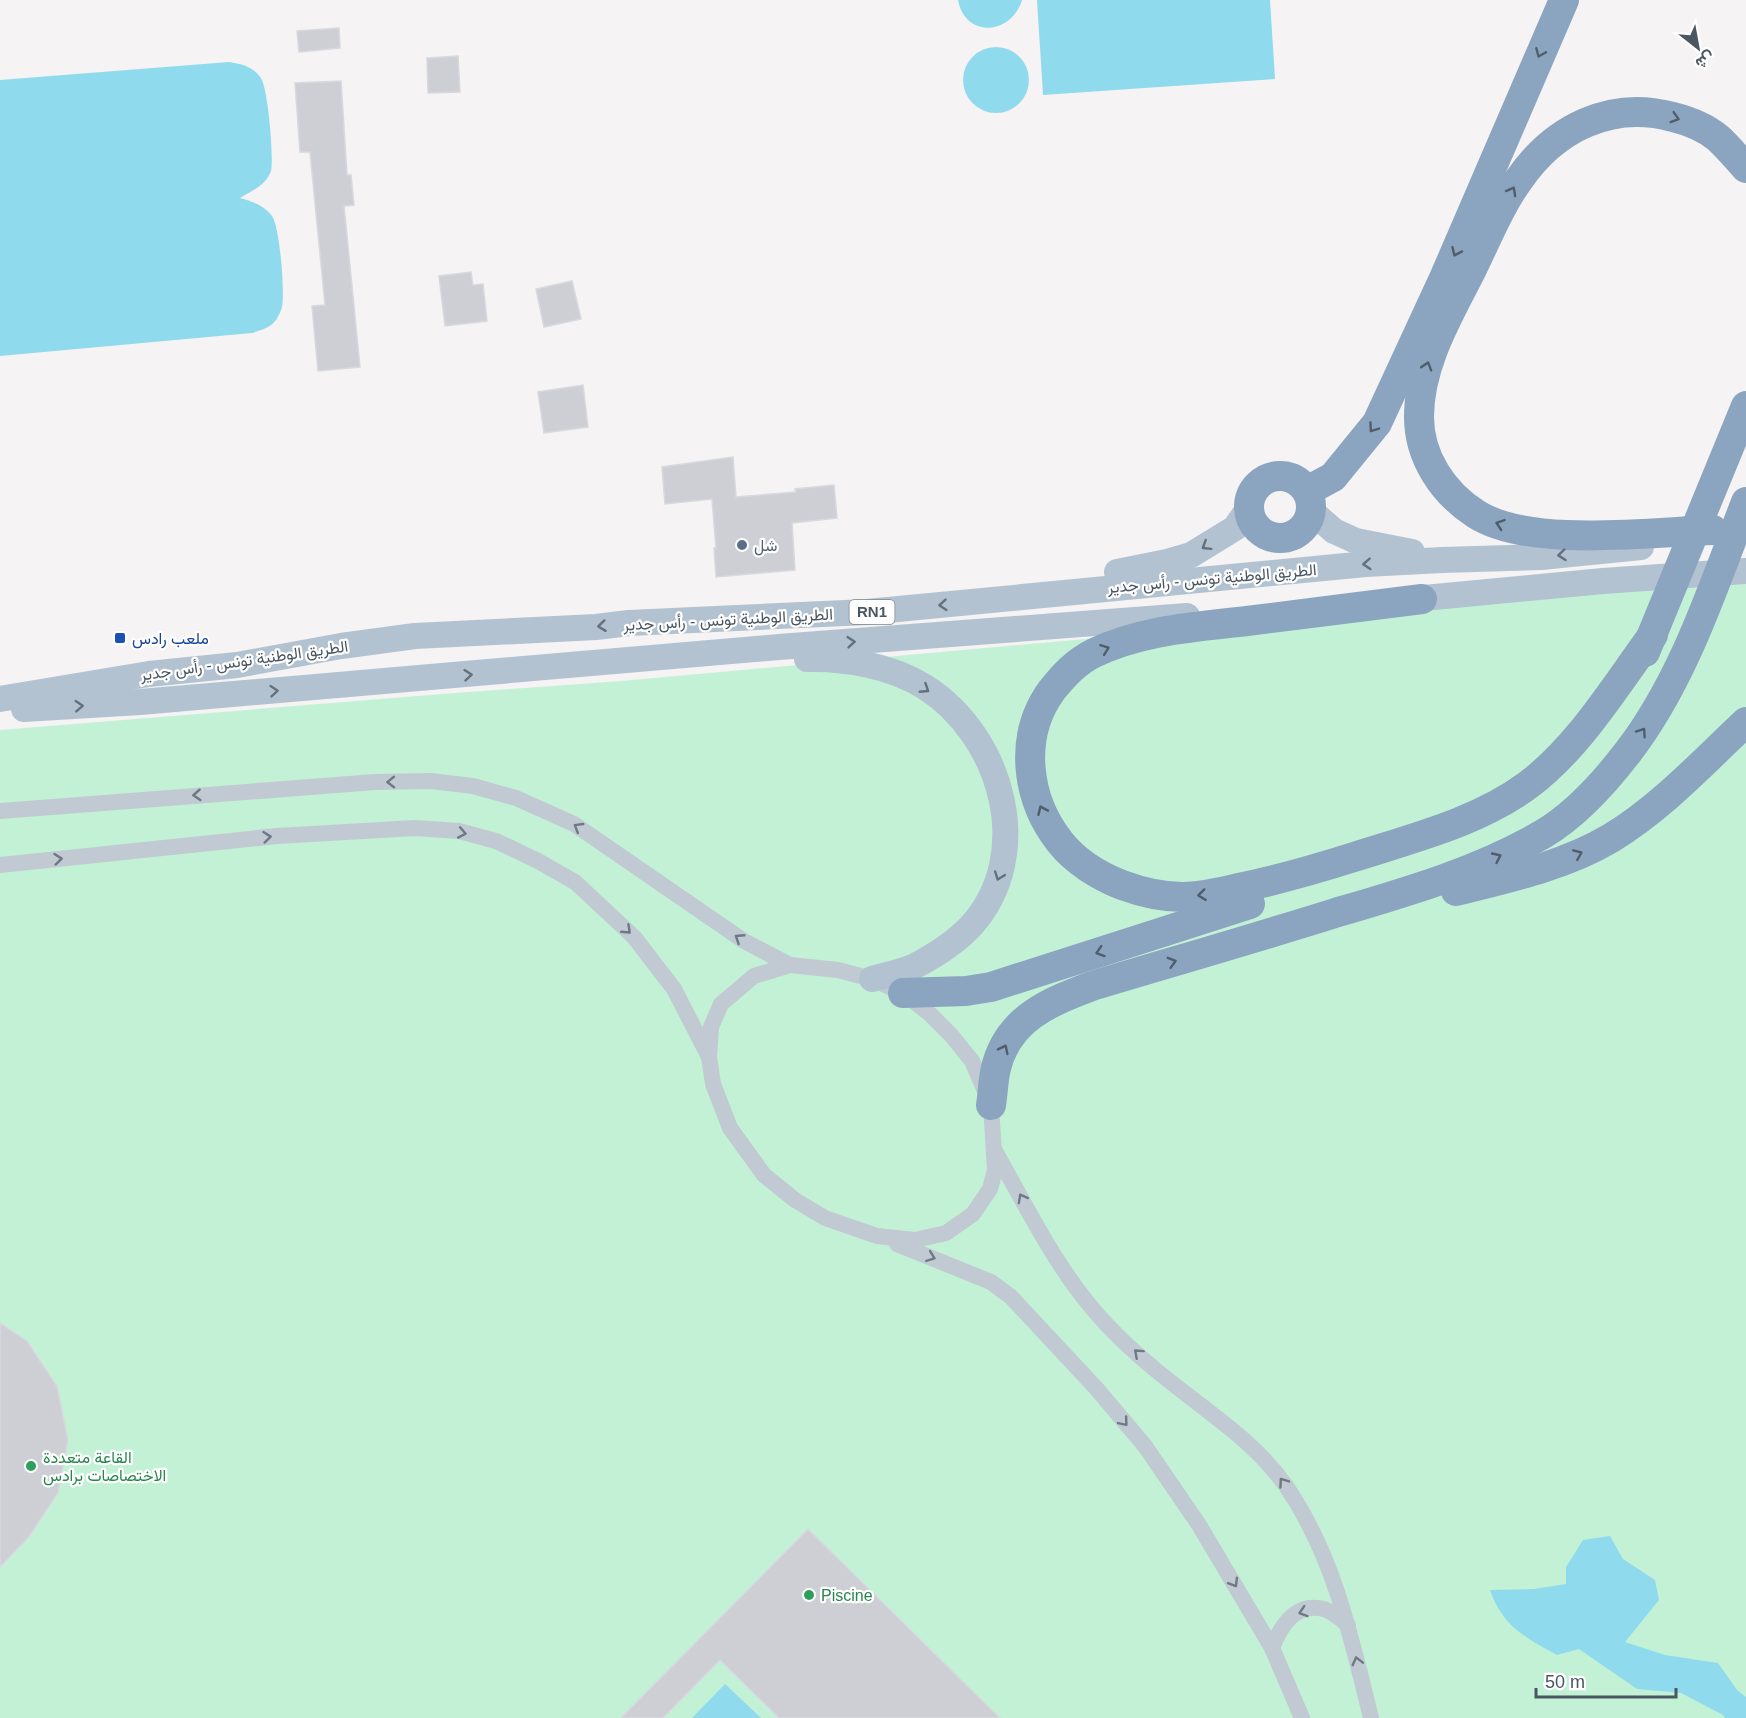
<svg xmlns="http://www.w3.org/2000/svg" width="1746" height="1718" viewBox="0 0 1746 1718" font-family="Helvetica,Vazirmatn,sans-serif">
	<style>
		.green { fill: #c3f1d5 }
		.water { fill: #90daee }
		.building { fill: #cdcfd5; stroke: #d7d9de; stroke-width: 1.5 }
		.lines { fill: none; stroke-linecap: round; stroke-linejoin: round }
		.street { stroke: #c1cad2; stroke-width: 16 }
		.primary { stroke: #b3c2d1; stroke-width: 26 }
		.highway { stroke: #8ba5c1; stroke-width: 30 }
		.oneway { stroke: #505e6b }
		.oneway2 { stroke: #64717d }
		.oneway3 { stroke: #6e7983 }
		.service-dot { fill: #5c6f8a; stroke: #fff; stroke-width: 2 }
		.transit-dot { fill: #1a4fb4; stroke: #fff; stroke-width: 2 }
		.leisure-dot { fill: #2e9e5b; stroke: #fff; stroke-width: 2 }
		.labels { text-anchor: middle; stroke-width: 4.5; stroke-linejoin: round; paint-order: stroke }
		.shield { fill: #fff; stroke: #808990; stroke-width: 1.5 }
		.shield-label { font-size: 15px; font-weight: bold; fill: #4a5661 }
		.service-label { font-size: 16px; fill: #4e5e75; stroke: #fff; text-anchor: start }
		.street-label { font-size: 16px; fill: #4a5661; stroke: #fff }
		.transit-label { font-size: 16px; fill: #164399; stroke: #fff; text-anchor: start }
		.leisure-label { font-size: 16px; fill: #27864d; stroke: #fff; text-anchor: start }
	</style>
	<rect width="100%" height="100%" fill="#f5f3f3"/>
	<path class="green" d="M1746,579V1718H0V730L455,693L621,681Z"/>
	<g class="water">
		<path d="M958,0H1022C1011,36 965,38 958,0Z"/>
		<path d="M1037,0H1270L1275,79L1043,95Z"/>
		<circle cx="996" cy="80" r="33"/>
		<path d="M229,62C243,64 253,67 261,78C268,89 274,158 271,171C266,185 252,191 240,198C253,202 264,205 272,216C280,227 285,294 282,307C281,311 278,317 276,320C270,328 261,330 252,333L0,356V80Z"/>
		<path d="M1610,1536L1623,1559L1655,1580L1659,1600L1625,1642L1665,1655L1718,1663L1737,1690L1746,1697V1718H1725L1723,1715L1681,1693L1637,1689L1579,1649L1557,1655C1525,1637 1503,1627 1490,1590L1534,1589L1566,1584V1567L1583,1540Z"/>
		<path d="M725,1684L761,1718H692Z"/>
	</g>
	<g class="building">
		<path d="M339,28L340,48L299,52L297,31Z"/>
		<path d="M458,56L460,92L428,93L427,58Z"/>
		<path d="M341,81L347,175H351L354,205L344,206L360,367L318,371L312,306L325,305L310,152H300L295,83Z"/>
		<path d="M471,272L473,285L483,284L487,321L445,326L439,276Z"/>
		<path d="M572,281L581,319L544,327L536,289Z"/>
		<path d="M583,385L588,427L544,433L538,392Z"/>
		<path d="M733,457L736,497L796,492L795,489L834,485L837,518L792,523L795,570L716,577L714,548H716L712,499L665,504L662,467Z"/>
		<path d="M0,1323L27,1341L57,1386L68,1440L58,1493L28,1538L0,1567Z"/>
		<path d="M808,1529L1000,1718H779L720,1660L663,1718H621Z"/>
	</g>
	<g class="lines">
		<g class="street">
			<path d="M0,811L375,782L431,781L473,786L516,798L574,824L744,941L790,965"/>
			<path d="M0,865L277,836L415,828L459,831L496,841L538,861L575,882L634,937L674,989L708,1055"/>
			<path d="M790,965L838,970L872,979L903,993L930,1014L951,1035L972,1061L991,1105L995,1170L990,1189L973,1214L946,1233L915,1240L877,1236L825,1218L795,1200L764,1175L730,1128L713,1084L709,1057L711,1027L721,1004L754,976Z"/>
			<path d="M995,1151C1029,1211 1059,1275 1108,1326C1127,1346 1150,1366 1172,1383C1212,1415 1256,1443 1286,1486C1334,1556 1351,1637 1371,1718"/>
			<path d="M897,1244L991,1282L1011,1297L1096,1388L1145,1446L1199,1525L1272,1648L1302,1718"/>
			<path d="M1272,1648C1281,1625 1296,1602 1324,1609C1333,1612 1341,1619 1348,1625"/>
		</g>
		<g class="primary">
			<path d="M1311,511L1334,531L1356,541L1412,552"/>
			<path d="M1117,572L1167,562L1191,555L1235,528L1249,508"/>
			<path d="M1403,600L1603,581L1746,571"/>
			<path d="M807,659C845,658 892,666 925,687C1002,736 1036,854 971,926C957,941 934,956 915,966C902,972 886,975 872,979"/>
			<path d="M0,699L149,674L237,665L341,646L415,636L596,627L629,623L867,612L1366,564L1442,560L1541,557L1641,547"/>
			<path d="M24,709L140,702L779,647L1187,616"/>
		</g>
		<g class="highway">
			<circle cx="1280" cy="507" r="31"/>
			<path d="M1307,491L1333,477L1377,423L1445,276L1564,0"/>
			<path d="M1713,530C1651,532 1529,548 1476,514C1443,493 1419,457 1419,417C1419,365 1447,318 1470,273C1485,243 1498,209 1518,181C1554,128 1611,100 1673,117C1689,121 1706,128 1718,138C1728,147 1737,158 1746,168"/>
			<path d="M1422,599C1364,606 1305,614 1247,621C1195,627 1142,630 1094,653C1076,662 1064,675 1052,690C1018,736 1026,799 1060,842C1075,861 1099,876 1122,885C1141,892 1163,897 1183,897C1202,897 1221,892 1239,888C1278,880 1316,869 1354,857C1413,838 1478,822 1528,785C1579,747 1615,686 1653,635"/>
			<path d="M1645,652L1746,406"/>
			<path d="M1456,891C1508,878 1564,866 1611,838C1662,807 1703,762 1746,722"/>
			<path d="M903,993L966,991L991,987L1250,904"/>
			<path d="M991,1105C993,1093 993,1080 996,1068C1008,1018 1050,1002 1092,986C1172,962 1252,939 1332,914C1403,893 1478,872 1543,834C1577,814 1605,782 1628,752C1684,679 1713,587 1746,502"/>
		</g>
	</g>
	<defs><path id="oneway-chevron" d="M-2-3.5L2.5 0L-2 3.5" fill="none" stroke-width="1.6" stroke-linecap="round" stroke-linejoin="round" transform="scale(1.5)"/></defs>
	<g class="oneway">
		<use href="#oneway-chevron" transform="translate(1540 53) rotate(113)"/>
		<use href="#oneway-chevron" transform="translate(1675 118) rotate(17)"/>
		<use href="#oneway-chevron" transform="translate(1512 191) rotate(-61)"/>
		<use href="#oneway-chevron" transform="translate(1456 252) rotate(114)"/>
		<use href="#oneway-chevron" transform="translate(1427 366) rotate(-73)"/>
		<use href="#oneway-chevron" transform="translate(1373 428) rotate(125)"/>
		<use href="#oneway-chevron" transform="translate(1500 524) rotate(-161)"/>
		<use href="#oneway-chevron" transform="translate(1105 649) rotate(-21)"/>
		<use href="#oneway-chevron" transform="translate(1642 732) rotate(-56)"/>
		<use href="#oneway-chevron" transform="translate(1042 810) rotate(-114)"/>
		<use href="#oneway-chevron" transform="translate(1578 854) rotate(-23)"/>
		<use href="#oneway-chevron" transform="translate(1497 857) rotate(-25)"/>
		<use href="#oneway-chevron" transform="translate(1202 895) rotate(173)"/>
		<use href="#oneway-chevron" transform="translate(1100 952) rotate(162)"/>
		<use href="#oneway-chevron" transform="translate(1172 962) rotate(-16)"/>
		<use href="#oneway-chevron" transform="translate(1004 1049) rotate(-64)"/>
	</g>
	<g class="oneway2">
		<use href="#oneway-chevron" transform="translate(1206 546) rotate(148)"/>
		<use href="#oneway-chevron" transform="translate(1562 555) rotate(174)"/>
		<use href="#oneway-chevron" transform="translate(1367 564) rotate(176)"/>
		<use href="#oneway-chevron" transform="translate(943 605) rotate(175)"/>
		<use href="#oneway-chevron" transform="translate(602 626) rotate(173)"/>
		<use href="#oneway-chevron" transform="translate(851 642) rotate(-5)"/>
		<use href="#oneway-chevron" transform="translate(468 675) rotate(-5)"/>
		<use href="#oneway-chevron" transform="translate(925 689) rotate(33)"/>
		<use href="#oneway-chevron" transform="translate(274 691) rotate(-5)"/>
		<use href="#oneway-chevron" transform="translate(79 706) rotate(-3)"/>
		<use href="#oneway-chevron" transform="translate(999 876) rotate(110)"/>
	</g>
	<g class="oneway3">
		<use href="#oneway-chevron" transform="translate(391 782) rotate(179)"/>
		<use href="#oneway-chevron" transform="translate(197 795) rotate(176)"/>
		<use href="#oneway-chevron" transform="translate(578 827) rotate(-149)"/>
		<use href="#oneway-chevron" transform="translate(462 833) rotate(11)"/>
		<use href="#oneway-chevron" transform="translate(267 837) rotate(-6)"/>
		<use href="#oneway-chevron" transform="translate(58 859) rotate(-6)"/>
		<use href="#oneway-chevron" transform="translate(627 930) rotate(43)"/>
		<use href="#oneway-chevron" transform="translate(739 938) rotate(-147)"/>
		<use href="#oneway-chevron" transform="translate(1022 1198) rotate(-119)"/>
		<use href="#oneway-chevron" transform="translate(931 1257) rotate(21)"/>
		<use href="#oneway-chevron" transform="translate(1138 1353) rotate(-138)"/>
		<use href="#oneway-chevron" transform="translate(1124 1422) rotate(50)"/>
		<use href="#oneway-chevron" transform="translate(1283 1482) rotate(-125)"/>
		<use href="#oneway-chevron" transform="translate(1234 1583) rotate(59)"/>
		<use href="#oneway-chevron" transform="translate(1303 1612) rotate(162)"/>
		<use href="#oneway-chevron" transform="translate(1357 1661) rotate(-104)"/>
	</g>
	<circle class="service-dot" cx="742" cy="545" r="6"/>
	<rect class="transit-dot" x="114" y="632" width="12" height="12" rx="3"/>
	<g class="leisure-dot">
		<circle cx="31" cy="1466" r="6"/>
		<circle cx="809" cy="1595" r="6"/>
	</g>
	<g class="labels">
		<rect class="shield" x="849.5" y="600" width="45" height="24" rx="4.5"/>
		<g class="shield-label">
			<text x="872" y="617">RN1</text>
		</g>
		<g class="service-label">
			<text x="754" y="551">شل</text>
		</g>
		<g class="street-label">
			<text transform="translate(1212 578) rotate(-5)" y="6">الطريق الوطنية تونس - رأس جدير</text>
			<text transform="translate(728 619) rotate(-3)" y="6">الطريق الوطنية تونس - رأس جدير</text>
			<text transform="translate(244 660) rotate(-8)" y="6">الطريق الوطنية تونس - رأس جدير</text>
		</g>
		<g class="transit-label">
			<text x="132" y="644">ملعب رادس</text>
		</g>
		<g class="leisure-label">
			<text x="43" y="1463">القاعة متعددة<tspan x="43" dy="18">الاختصاصات برادس</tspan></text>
			<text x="821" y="1601">Piscine</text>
		</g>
	</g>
	<g transform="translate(1698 48) rotate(149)" stroke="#ffffff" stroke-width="4.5" paint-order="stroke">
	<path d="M0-4.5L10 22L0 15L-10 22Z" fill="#4a5661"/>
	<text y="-9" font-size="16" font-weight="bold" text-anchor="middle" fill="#4a5661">ش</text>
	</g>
	<path d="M1536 1688v9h140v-9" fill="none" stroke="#4a5661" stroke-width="3"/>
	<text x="1545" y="1688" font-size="18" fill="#4a5661" stroke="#ffffff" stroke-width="4.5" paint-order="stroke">50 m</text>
</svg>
